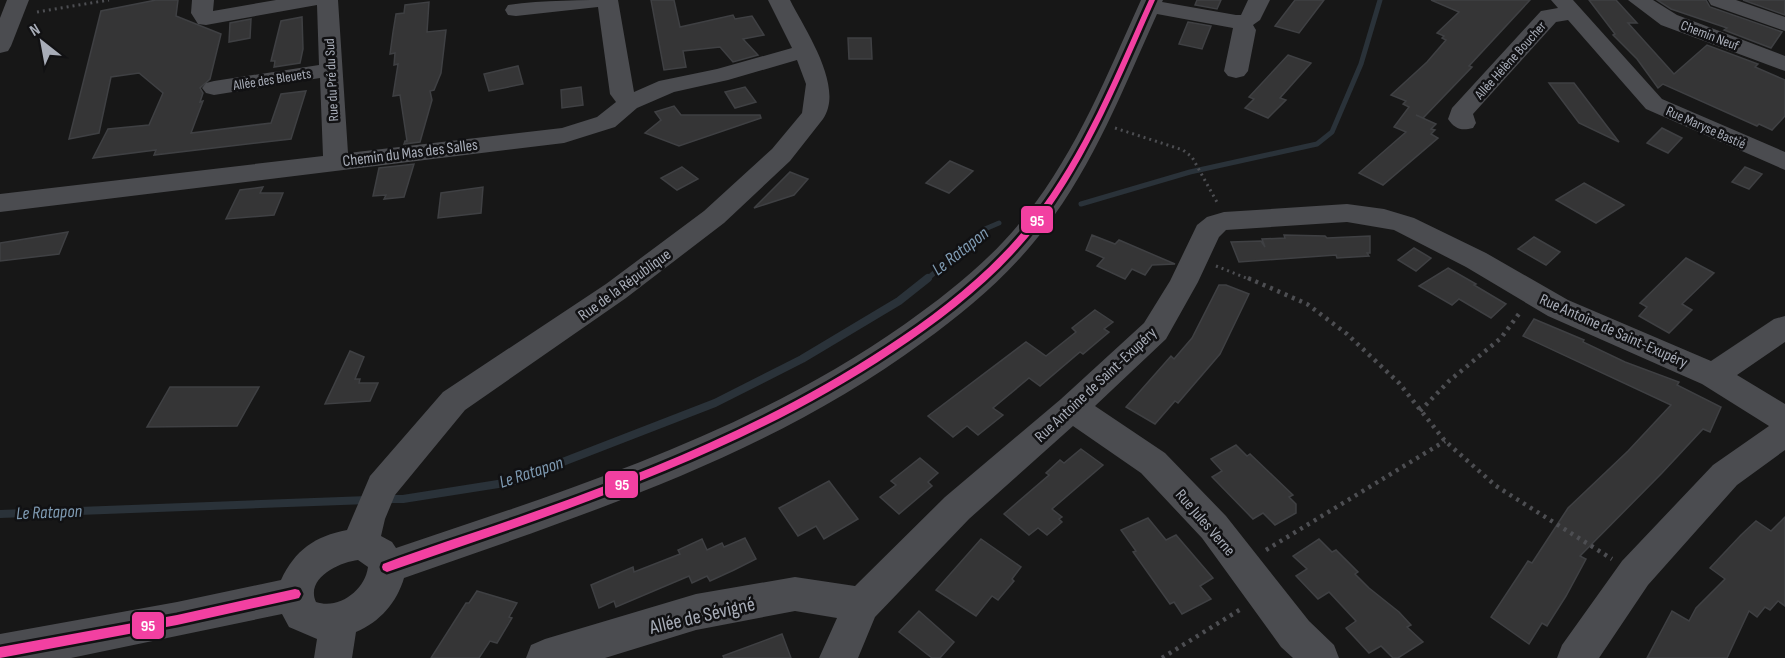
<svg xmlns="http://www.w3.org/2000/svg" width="1785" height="658" viewBox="0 0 1785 658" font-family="'Sofia Sans Condensed',sans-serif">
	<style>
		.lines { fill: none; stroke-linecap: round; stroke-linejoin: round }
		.stream-far1 { stroke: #2a3239; stroke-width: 5 }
		.stream { stroke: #2a3239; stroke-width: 8 }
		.building { fill: #353536; stroke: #3f4043; stroke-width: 1.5 }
		.path-far1 { stroke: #4d4e52; stroke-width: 3; stroke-dasharray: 2 4; stroke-linecap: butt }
		.path { stroke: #4d4e52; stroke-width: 4.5; stroke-dasharray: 3 5; stroke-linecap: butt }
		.minor { fill: #4b4c50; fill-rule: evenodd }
		.bus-1-casing { stroke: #111113; stroke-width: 5 }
		.bus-1 { fill: #f240a1; fill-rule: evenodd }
		.labels { text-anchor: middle; stroke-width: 5; stroke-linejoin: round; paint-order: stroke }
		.far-street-label { font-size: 14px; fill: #a8adb8; stroke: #111113 }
		.street-label { font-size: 16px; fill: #a8adb8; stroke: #111113 }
		.water-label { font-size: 18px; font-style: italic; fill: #7f9bb3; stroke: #111113 }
		.near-street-label { font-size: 20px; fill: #a8adb8; stroke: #111113 }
		.line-badge { stroke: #111113; stroke-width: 2 }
		.badge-label { font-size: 16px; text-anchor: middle; font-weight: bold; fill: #fff }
	</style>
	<rect width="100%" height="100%" fill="#171717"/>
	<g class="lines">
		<g class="stream-far1">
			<path d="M1081,204L1190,172L1317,144L1332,132L1361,64L1380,0"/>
			<path d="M926,280L985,229L999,223"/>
		</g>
		<g class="stream">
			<path d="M385,499H403L511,482L715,403L802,359L899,301L928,278"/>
			<path d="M0,514L368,500"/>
		</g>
	</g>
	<g class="building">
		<path d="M156,0H178L176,16L221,34L210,79L200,88L203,93L200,102L203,101L191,133L271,123L281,94L306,91L291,139L154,155L156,150L93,158L108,129L149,125L163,93L139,73L111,77L99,133L69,139L101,11Z"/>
		<path d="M651,0H674L680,27L733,15L735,19L752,16L764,35L743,39L758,55L733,62L720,47L683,51L686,67L664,70Z"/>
		<path d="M1197,0H1221L1217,9L1195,5Z"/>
		<path d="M1295,0H1324L1299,33L1275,26Z"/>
		<path d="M1431,0H1530L1469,66L1472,67L1423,118L1416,115L1436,124L1431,129L1435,130L1431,134L1438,138L1383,185L1359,173L1406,132L1394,127L1409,107L1403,104L1406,101L1391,95L1427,62L1446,40L1442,38L1444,36L1437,33L1459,12Z"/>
		<path d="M1589,0H1616L1637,23H1628L1674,74L1707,45L1758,64L1755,67L1785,80V116L1772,130L1759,124L1757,126L1663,84L1658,88L1637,59L1613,35L1615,34Z"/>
		<path d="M1657,0H1706L1710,7L1782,32L1771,48L1724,30L1727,28L1671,9Z"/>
		<path d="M1743,0H1785V15Z"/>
		<path d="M429,2L427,32L446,30L441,73L434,90L430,91L432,100L420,142L404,144L405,141H407L400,95L393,96L398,64L394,65L395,53L390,54L393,32L396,14L404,13L405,5Z"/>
		<path d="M302,17L303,49L300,63L274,67L275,61H271L281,21Z"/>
		<path d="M251,19L250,38L229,42L230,23Z"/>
		<path d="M1188,22L1211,26L1202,49L1179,44Z"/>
		<path d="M848,38H871L872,59H849Z"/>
		<path d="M1288,55L1311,63L1280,98L1286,100L1268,118L1245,108L1254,99L1249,97Z"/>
		<path d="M518,66L523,84L489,91L484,74Z"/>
		<path d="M1549,83H1574L1619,142L1579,123Z"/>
		<path d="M581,87L583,105L562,108L561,90Z"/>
		<path d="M745,87L756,102L735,108L725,92Z"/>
		<path d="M674,106L681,115H760L761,118L679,146L645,133L661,120L655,112Z"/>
		<path d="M1662,128L1682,138L1668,153L1647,143Z"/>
		<path d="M950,161L973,171L949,193L926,183Z"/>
		<path d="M414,164L404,197L384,199L386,195L373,196L379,168Z"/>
		<path d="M682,167L698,179L677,190L661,178Z"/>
		<path d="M1745,167L1762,174L1749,189L1732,182Z"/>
		<path d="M790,172L808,179L794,195L754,208Z"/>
		<path d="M1584,183L1624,205L1596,223L1556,200Z"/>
		<path d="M263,187L260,193H283L274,215L226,219L240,190Z"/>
		<path d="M483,187L481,213L438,218L441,193Z"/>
		<path d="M68,232L59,254L0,261V243Z"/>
		<path d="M1092,235L1115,244L1119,240L1175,264L1152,265L1145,275L1132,269L1125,279L1097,266L1104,258L1086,250Z"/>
		<path d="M1284,235L1325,236L1327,238L1370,236V253H1367L1369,256L1337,258L1336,255L1239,262L1231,242L1261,241L1265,247L1262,239L1285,238Z"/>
		<path d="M1534,237L1560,252L1546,265L1518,249Z"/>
		<path d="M1414,248L1431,258L1416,271L1398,260Z"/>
		<path d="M1686,258L1714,273L1682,304L1692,310L1669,333L1639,316L1647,307L1640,303Z"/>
		<path d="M1448,268L1476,284L1474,285L1506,304L1491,318L1459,299L1452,305L1419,286Z"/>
		<path d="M1219,285H1226L1249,294L1220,354L1178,403L1175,401L1155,424L1126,407L1171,356L1174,359L1192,338Z"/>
		<path d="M1095,310L1113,322L1104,329L1109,332L1083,354L1080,352L1040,386L1029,378L993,408L1003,415L978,435L967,426L953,437L928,416L1026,342L1046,356L1076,332L1072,328Z"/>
		<path d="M1534,319L1584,340L1583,342L1625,362L1679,382L1677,385L1721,407L1710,432L1703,429L1662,473L1580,556L1586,559L1566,596L1547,626L1542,623L1529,644L1491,617L1528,561L1532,563L1568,508L1628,451L1671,405L1523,336Z"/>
		<path d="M350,351L364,357L355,379H360L359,383H378L370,401L325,404Z"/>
		<path d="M170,387H259L237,426L147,427Z"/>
		<path d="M1236,445L1247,456L1250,454L1293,495L1289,497L1296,504V513L1275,525L1263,513L1253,519L1212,477L1222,471L1211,459Z"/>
		<path d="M1081,449L1103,465L1052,509L1062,517L1059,519L1062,522L1047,535L1038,528L1029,535L1004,514L1049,475L1046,473L1060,460L1064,463Z"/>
		<path d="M920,458L938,473L928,482L932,486L899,514L880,497L896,485L891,481Z"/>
		<path d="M829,481L858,519L824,539L816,526L798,536L779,508Z"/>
		<path d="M1785,517V606L1778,601L1770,610L1765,607L1757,617L1749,611L1727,658H1647L1672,611L1689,621L1696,608L1725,579L1710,568L1741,535L1756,521L1771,531Z"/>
		<path d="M1148,518L1166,540L1176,535L1213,578L1200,586L1211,599L1182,614L1174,602L1170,604L1133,552L1136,551L1121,530Z"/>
		<path d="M745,538L756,559L734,570L710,581L707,576L692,583L689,576L616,607L614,601L599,608L591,585L633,567L634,572L680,554L678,550L702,539L707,550L722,543L724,547Z"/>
		<path d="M981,539L1021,567L1012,579L1014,581L998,600L992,596L976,616L936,590Z"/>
		<path d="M1319,539L1332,552L1336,550L1358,572L1355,574L1369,588L1399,612L1411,625L1407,627L1423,642L1398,658H1393L1381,646L1369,653L1346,628L1356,621L1329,592L1318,599L1296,576L1307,569L1293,556Z"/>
		<path d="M477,591L517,603L509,617L512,618L497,643L490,641L479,658H431L466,603H469Z"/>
		<path d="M919,611L954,642L940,658H932L899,632Z"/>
		<path d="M782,634L791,658H724L723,656Z"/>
	</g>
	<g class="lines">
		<g class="path-far1">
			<path d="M37,12L109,0"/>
			<path d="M1115,128L1183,150L1192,157L1218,204"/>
			<path d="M1216,266L1251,280"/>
		</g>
		<g class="path">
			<path d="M1248,278L1307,304L1347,334L1399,383L1445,441L1496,486L1612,559"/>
			<path d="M1420,411L1449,381L1501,338L1521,311"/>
			<path d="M1266,550L1445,441"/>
			<path d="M1162,658L1241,609"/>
		</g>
		<g class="minor">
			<path d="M7,0H29L11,46L8,51L0,53V18Z"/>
			<path d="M192,0H214L213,11L276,0H338L348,153L562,128L597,117L616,102L610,94L598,7L516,16L508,15L505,10L508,5C544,0 582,0 618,0L634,92L659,81L717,69L792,48L768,0H790C805,30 845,87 823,119L790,161L724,223L626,298L465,410L395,495L385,519L381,536L392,542L396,548C572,489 752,432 905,324C950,292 993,258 1027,214C1077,150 1108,73 1141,0H1163L1162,2L1236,15H1241L1248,0H1270L1260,20L1253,25L1256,30L1248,71L1244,76L1236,78L1228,76L1224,71L1233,28L1157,14C1124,87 1094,164 1045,228C1011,273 969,309 923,342C769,456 583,515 404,578C397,602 380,622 356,632L352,658H314L317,639L289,627L282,614L71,658H0V634L177,602L281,580C295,550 315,536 347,530L370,476L443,392L606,284L704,211L772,149L802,113L806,84L797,60L728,80L674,92L637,108L615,127L564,143L0,212V194L323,156L320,78L214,95L206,93L202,88L206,83L214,81L319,65L317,5L206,25L198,24L191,13ZM358,560L368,567C365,590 339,610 316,602C305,578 340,562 358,560Z"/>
			<path d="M1551,0H1573L1662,99L1785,152V170L1646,109L1568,20L1556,22L1473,114L1476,123L1473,128C1461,131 1455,129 1448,119L1452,108L1541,11L1558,8Z"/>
			<path d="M1628,0H1653L1677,15L1785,56V71L1661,25Z"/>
			<path d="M1708,0H1736L1785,17V31L1711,5Z"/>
			<path d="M1347,204L1384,209L1414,218L1486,253L1568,300L1711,361L1774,319L1785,316V342L1737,375L1785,404V450L1737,485L1648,585L1599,658H1557L1562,645L1622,561L1713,465L1769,426L1702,384L1548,316L1466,267L1394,230L1347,222L1226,230L1219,237L1198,282L1166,339L1095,406L1165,453L1226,516L1309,621L1334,645L1339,658H1293L1281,647L1202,538L1141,473L1073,426L969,519L875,617L858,658H819L837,618L795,611L696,630L605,658H526L531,645L545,639L696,594L795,577L855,586L945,497L1061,399L1144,323L1170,281L1197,225L1207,217L1224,212Z"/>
		</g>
		<g class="bus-1-casing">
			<g id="bus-1">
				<path d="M1149,0H1155C1121,76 1090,155 1039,223C1000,275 947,316 893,352C739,455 561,512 387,572L383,570L382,567L383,564C430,546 478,532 525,515C651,471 774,421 886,347C940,312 992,271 1032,220C1084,154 1115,75 1149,0Z"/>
				<path d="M295,589L299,590L301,594L299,598L295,599L177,625L0,658V647L177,615Z"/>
			</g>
		</g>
		<use href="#bus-1" class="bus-1"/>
	</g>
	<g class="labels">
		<g class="far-street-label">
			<text transform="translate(1710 35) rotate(21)" y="5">Chemin Neuf</text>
			<text transform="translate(1510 60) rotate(-48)" y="5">Allée Hélène Boucher</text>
			<text transform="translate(272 79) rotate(-9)" y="5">Allée des Bleuets</text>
			<text transform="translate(331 80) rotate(-93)" y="5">Rue du Pré du Sud</text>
			<text transform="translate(1706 127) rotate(24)" y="5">Rue Maryse Bastié</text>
		</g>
		<g class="street-label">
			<text transform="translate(410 152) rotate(-7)" y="6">Chemin du Mas des Salles</text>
			<text transform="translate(624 284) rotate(-36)" y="6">Rue de la République</text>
			<text transform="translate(1614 330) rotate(24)" y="6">Rue Antoine de Saint-Exupéry</text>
			<text transform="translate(1095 384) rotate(-43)" y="6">Rue Antoine de Saint-Exupéry</text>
			<text transform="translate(1206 522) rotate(49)" y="6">Rue Jules Verne</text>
		</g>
		<g class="water-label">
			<text transform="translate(960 251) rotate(-38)" y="6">Le Ratapon</text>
			<text transform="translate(531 472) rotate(-18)" y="6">Le Ratapon</text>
			<text transform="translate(49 512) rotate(-2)" y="6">Le Ratapon</text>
		</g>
		<g class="near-street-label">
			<text transform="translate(702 615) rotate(-13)" y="7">Allée de Sévigné</text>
		</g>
	</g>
	<g class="line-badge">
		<rect x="1020" y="205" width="34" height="29" rx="6" fill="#f240a1"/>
		<rect x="604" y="470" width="35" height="29" rx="6" fill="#f240a1"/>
		<rect x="131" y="611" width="34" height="29" rx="6" fill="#f240a1"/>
	</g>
	<g class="badge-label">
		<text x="1037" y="226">95</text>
		<text x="622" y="490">95</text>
		<text x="148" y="631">95</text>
	</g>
	<g transform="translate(42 42) rotate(329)" stroke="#111113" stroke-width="4.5" paint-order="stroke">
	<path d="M0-4.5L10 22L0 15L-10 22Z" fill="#a8adb8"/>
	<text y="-9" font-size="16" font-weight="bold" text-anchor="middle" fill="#a8adb8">N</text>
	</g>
</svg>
